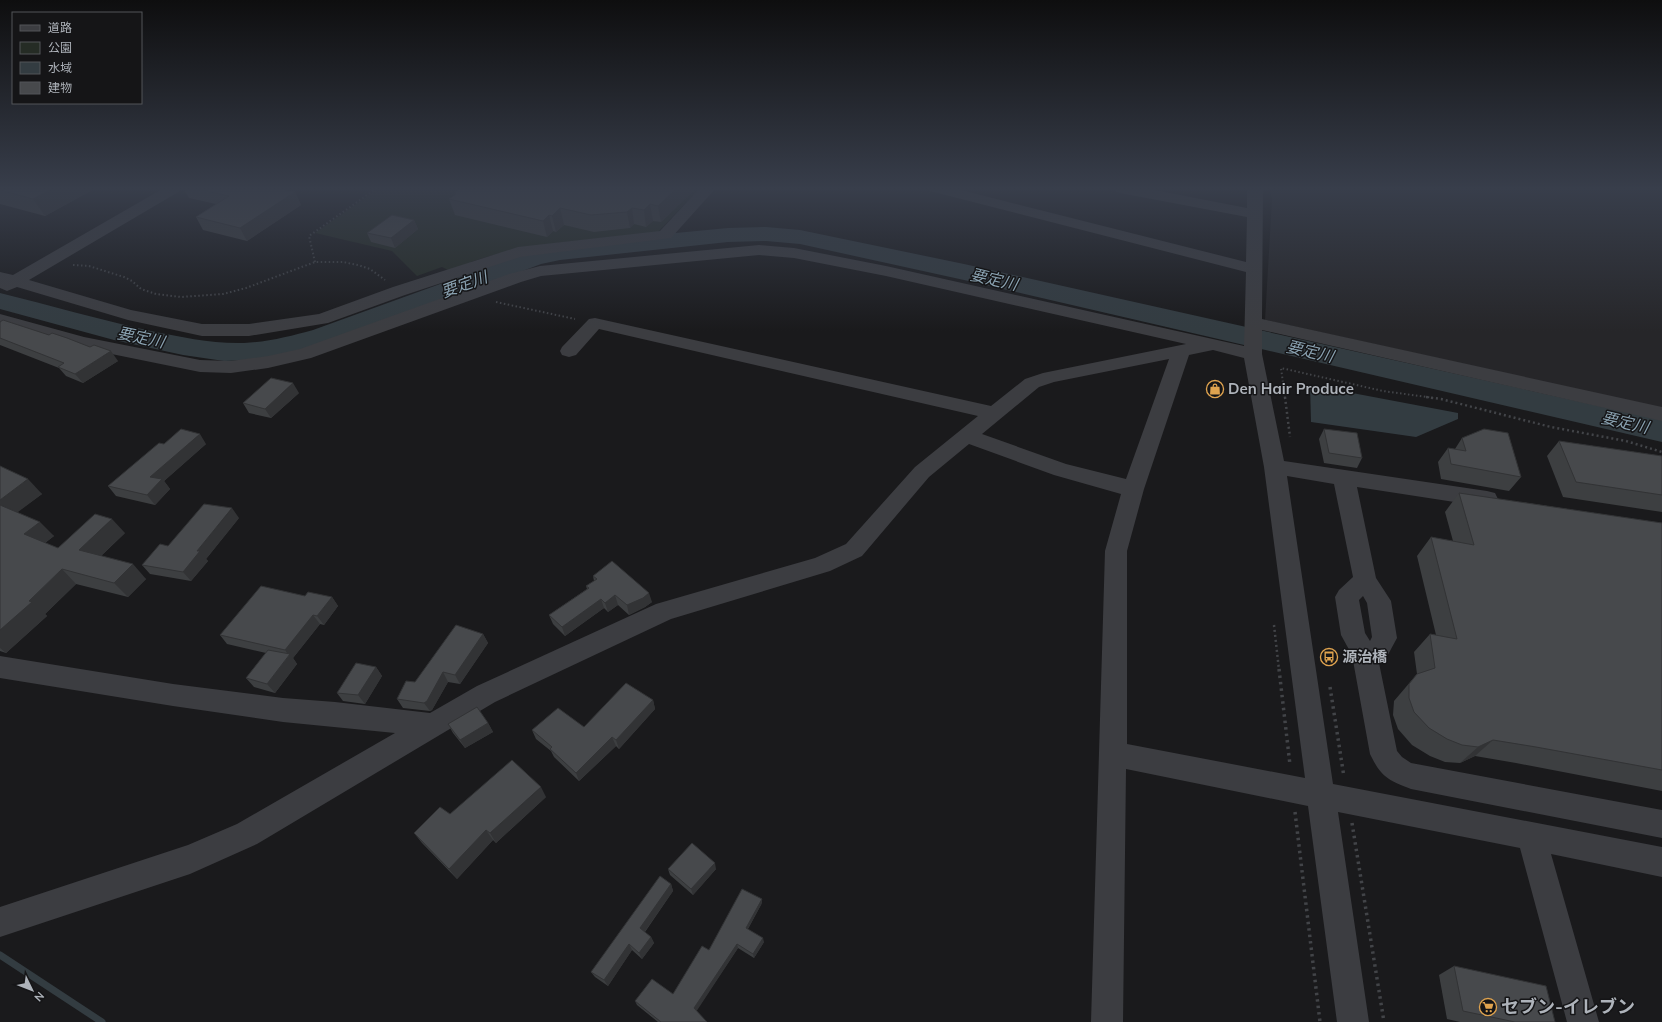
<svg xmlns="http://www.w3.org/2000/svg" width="1662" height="1022" viewBox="0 0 1662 1022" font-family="Mulish,'Noto Sans JP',sans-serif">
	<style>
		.built { fill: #262629 }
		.green { fill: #252c25 }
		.water { fill: #333c41 }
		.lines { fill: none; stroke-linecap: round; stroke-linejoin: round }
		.stream { stroke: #333c41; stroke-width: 7 }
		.river { fill: #333c41; fill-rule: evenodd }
		.path-far2 { stroke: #424448; stroke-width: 2; stroke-dasharray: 1.5 2.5; stroke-linecap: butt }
		.path-far1 { stroke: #424448; stroke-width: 2.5; stroke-dasharray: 2 3; stroke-linecap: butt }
		.path { stroke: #424448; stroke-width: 3.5; stroke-dasharray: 2.5 4; stroke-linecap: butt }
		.minor { fill: #3c3d41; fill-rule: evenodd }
		.wall { fill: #3d3f41 }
		.shaded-wall { fill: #323335 }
		.building { fill: #47494c; stroke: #323335 }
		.labels { text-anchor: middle; stroke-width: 3; stroke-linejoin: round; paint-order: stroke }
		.poi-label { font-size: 15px; font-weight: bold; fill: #aeb3ba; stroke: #151517; text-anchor: start }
		.water-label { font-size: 16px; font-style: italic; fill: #8aa2b1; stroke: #151517 }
		.near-poi-label { font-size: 18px; font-weight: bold; fill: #aeb3ba; stroke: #151517; text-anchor: start }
	</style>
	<rect width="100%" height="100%" fill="#1a1a1c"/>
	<path class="built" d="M1270,188H1662V408L1265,320L1272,200Z"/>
	<path class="green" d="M379,188H700L656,234C595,240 530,241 471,262V264L450,271L442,267L417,276L392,251L315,233Z"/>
	<path class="water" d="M1310,385L1458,413V419L1416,437L1311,422Z"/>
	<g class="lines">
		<path class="stream" d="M0,955L102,1022"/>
		<path class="river" d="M766,227L800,230L964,264L1662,420V442L964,280L800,244L766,241L728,242L560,260L541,264L333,342L290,354L256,360L224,361L183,355L114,340L0,309V293C50,305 100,320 151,331C182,337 212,344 244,343C268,342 291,336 313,330L523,254L560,244L728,228Z"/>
		<g class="path-far2">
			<path d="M315,262L309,236L377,188"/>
			<path d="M73,265L89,266L124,277L132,281L141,289L156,294L181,297L223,294L246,288L315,262H343L358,265L370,269L385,280"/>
			<path d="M496,302L575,319"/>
			<path d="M1285,398L1281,368L1383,391L1434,398"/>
		</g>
		<g class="path-far1">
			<path d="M1285,397L1290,437"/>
			<path d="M1426,397L1441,399L1551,427L1626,441L1662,452"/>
			<path d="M1274,625L1279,670"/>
		</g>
		<g class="path">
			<path d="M1279,669L1290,765"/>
			<path d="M1330,687L1344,777"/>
			<path d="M1295,812L1320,1022"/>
			<path d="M1352,823L1384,1022"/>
		</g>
		<g class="minor">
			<path d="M164,188H183L180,191L29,280L131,310L202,324H249L319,314L393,287L518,247L660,231L700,188H716L671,238L520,257L405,295L328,323L249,336H202L128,320L17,287L7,291L0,288V272L13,275Z"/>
			<path d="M927,188H953L1246,262L1247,217L1120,193L1115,191L1112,188H1144L1247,208V188H1263L1262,319L1662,407V421L1262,330V354L1284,461L1487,491L1495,493L1498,499L1495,505L1487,507L1357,487L1376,578L1391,601L1397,638L1384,662L1379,663L1397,751L1402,757L1411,763L1662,810V838L1411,789C1388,780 1381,777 1370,754L1352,655L1341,635L1335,597L1339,590L1353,577L1334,484L1287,476L1333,784L1662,847V877L1551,854L1599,1022H1567L1520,848L1338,812L1369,1022H1337L1308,806L1126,769L1123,1022H1091L1105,551L1121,494L1054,475L969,444L929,477L862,556L830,571L671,619L495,702L257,844L190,874L0,937V907L188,845L237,824L395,733L283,722L173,706L0,678V656L173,684L283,698L335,702L430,713L477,686L656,604L815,558L846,544L915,467L978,416L599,329L576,355L569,357L562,355L560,351L562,347L589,319L595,318L991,406L1025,379L1043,373L1186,344L886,276L794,258L759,255L541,276L521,282L311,358L268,368L231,373L200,372L82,348L0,325V314L84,337L200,360L231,361L268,356L300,349L509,274L540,266L759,245L794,248L886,266L1244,346L1246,272L930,191ZM1213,350L1244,358L1264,467L1305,778L1127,744V551L1144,489L1189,355ZM1169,359L1126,479L1066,464L982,434L1039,387L1054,382ZM1363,596L1367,603L1372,637L1370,641L1365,633L1359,600Z"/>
		</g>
	</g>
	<g class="wall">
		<path d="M0,188H96L45,216L0,204Z"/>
		<path d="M183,188H277L295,192L301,205L247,241L203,230L196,217L216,204L189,198Z"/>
		<path d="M461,188H692L693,191L661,222L653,221L646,227L634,224L630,228L594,232L564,225L556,232L553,231L547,237L455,215L449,199L455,195L454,193Z"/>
		<path d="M414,220L418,229L395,248L371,242L367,233Z"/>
		<path d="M0,322L118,361L83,383L66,376L59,368L0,345Z"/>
		<path d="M299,393L271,418L249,413L243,403Z"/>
		<path d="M1324,429L1362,458L1357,468L1324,463L1319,439Z"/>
		<path d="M1462,438L1521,477L1509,491L1441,479L1438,462L1448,448L1455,449Z"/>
		<path d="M1559,441L1662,456V512L1563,497L1547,456Z"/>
		<path d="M164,444H206L164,481L170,489L155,505L116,496L108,486Z"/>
		<path d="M0,466L42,494L17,512L54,536L45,543L58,548L125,533L101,556L146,579L128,597L76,584L45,614L47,616L6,653L0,651Z"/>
		<path d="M1459,493L1662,523V791L1516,763L1475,756L1460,763L1445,762L1430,756L1412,745L1398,729L1393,715L1394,701L1417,674L1414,652L1430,634L1436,635L1417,556L1431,537L1453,541L1445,512Z"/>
		<path d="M239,518L206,559L208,561L191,581L150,574L142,565L168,546Z"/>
		<path d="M593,576L652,602L645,607L629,615L618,605L608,612L604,608L565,636L553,624L549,615L587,589L586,586L594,581Z"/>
		<path d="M305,596L332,597L338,606L324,625L320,624L293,658L297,664L275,693L254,687L246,678L266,653L227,644L220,635Z"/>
		<path d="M483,634L488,643L460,684L448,682L432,710L430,711L403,708L397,699L415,682Z"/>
		<path d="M376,667L382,676L365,704L343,701L337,693Z"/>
		<path d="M653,700L655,709L619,749L616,746L579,781L554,757L551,751L536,739L532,730L584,727Z"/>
		<path d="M488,723L493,732L465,748L453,733L448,724Z"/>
		<path d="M546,797L496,843L493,840L457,879L422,843L414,833L450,814Z"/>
		<path d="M668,869H716L693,895L670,875Z"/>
		<path d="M671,884L673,891L645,932L651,937L654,943L642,959L632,950L608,986L595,977L591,972Z"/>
		<path d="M762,903L748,929L764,942L754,958L738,948L696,1011L707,1022H658L637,1005L635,1001L673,994L709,950Z"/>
		<path d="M1454,966L1555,1022H1460L1447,1019L1439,975Z"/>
	</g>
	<g class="shaded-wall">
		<path d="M54,188H96L45,216L33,199Z"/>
		<path d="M677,188H692L693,191L661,222L658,206Z"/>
		<path d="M295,192L301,205L247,241L240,228Z"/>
		<path d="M650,204L653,221L646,227L644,210Z"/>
		<path d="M560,208L564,225L556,232L552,216Z"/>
		<path d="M632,208L634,224L630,228L627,212Z"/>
		<path d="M549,215L553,231L547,237L543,221Z"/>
		<path d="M414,220L418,229L395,248L391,238Z"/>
		<path d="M111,351L118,361L83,383L75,374Z"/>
		<path d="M293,383L299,393L271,418L265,409Z"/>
		<path d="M200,434L206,444L164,481L170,489L155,505L147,495L150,477Z"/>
		<path d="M28,479L42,494L10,518L0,508V500Z"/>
		<path d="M232,508L239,518L206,559L208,561L191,581L183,572L197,551Z"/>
		<path d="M112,519L125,533L92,564L79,550Z"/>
		<path d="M40,522L54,536L38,548L24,534Z"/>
		<path d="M133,564L146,579L128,597L114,583Z"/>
		<path d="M62,569L76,584L45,614L47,616L6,653L0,648V630Z"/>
		<path d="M649,593L652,602L645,607L629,615L627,605Z"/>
		<path d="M615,595L618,605L608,612L605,603Z"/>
		<path d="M332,597L338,606L324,625L317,616Z"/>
		<path d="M601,599L604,608L565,636L562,627Z"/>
		<path d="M313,615L320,624L293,658L297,664L275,693L267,684L289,656L285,650Z"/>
		<path d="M483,634L488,643L460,684L455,675Z"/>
		<path d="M376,667L382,676L365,704L358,695Z"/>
		<path d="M443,672L448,682L432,710L430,711L424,703Z"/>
		<path d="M653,700L655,709L619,749L616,740Z"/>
		<path d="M488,723L493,732L465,748L460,740Z"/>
		<path d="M612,737L616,746L579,781L576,773Z"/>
		<path d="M1493,740L1475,756L1460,763L1478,747Z"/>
		<path d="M541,787L546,797L496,843L490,833Z"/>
		<path d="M486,830L493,840L457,879L449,869Z"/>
		<path d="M715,863L716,869L693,895L691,889Z"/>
		<path d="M671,884L673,891L643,934L640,928Z"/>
		<path d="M762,899V903L746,932V928Z"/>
		<path d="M651,937L654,943L642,959L639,953Z"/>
		<path d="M763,938L764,942L754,958L753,954Z"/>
		<path d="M629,944L632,950L608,986L604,980Z"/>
		<path d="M737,944L738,948L696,1012L694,1008Z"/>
	</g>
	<g class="building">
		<path d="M0,188H54L33,199L0,190Z"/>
		<path d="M193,188H277L295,192L240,228L196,217L229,196Z"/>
		<path d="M461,188H677L658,206L650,204L644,210L632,208L627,212L591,215L560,208L552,216L549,215L543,221L449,199L456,194L454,193Z"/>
		<path d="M392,215L414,220L391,238L367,233Z"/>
		<path d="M3,320L49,335L52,333L67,338L90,347L94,345L111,351L75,374L58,367L64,363L0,338V322Z"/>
		<path d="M271,378L293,383L265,409L243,403Z"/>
		<path d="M181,429L200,434L150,477L162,479L147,495L108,486L159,443L164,444Z"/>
		<path d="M1324,429L1357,433L1362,458L1329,453Z"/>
		<path d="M1484,429L1508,433L1521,477L1451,464L1448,448L1466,451L1462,438Z"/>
		<path d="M1559,441L1662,456V495L1576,482Z"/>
		<path d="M0,466L28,479L0,500Z"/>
		<path d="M1459,493L1662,523V770L1536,747L1493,740L1478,747L1462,745L1447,739L1429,728L1414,712L1409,698V684L1417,674L1435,668L1430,634L1457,639L1431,537L1474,545Z"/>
		<path d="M204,504L232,508L197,551H200L183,572L142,565L160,544L168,546Z"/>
		<path d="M0,505L40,522L24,534L58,548L95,514L112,519L79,550L133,564L114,583L62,569L29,601L32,602L0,630Z"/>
		<path d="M612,561L649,593L643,598L627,605L615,595L605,603L601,599L562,627L549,615L589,588L586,586L597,579L593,576Z"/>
		<path d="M261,586L305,596L308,592L332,597L317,616L313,615L285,650L220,635Z"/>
		<path d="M456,625L483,634L455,675L443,672L427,701L424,703L397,699L406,681L415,682Z"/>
		<path d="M268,650L290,654L267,684L246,678Z"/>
		<path d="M356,663L376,667L358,695L337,693Z"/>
		<path d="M626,683L653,700L616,740L612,737L576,773L550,749L552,747L532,730L558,708L584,727Z"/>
		<path d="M477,707L488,723L460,740L448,724Z"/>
		<path d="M512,760L541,787L490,833L486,830L449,869L414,833L440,807L450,814Z"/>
		<path d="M692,843L715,863L691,889L668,869Z"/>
		<path d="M660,876L671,884L640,928L651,937L639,953L629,944L604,980L591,972Z"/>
		<path d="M742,889L762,899L746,928L763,938L753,954L737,944L694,1008L707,1022H661L635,1001L652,979L673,994L702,946L709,950Z"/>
		<path d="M1454,966L1546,986L1555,1022H1515L1463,1011Z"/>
	</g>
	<linearGradient id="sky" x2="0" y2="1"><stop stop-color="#0e0e0f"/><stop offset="0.57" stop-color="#383e4b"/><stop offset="1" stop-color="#383e4b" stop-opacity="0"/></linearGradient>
	<rect width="1662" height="331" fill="url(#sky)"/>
	<defs>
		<g id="shop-ring" transform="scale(0.9)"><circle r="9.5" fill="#151517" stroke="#dfa34f" stroke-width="1.5"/><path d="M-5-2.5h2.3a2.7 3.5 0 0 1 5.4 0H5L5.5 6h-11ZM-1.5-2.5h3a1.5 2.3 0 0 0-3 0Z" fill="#dfa34f"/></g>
		<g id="bus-ring" transform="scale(0.9)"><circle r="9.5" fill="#151517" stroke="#dfa34f" stroke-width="1.5"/><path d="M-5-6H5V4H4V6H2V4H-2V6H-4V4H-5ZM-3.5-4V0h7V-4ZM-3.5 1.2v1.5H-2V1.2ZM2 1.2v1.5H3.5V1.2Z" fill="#dfa34f"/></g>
		<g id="supermarket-ring" transform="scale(0.9)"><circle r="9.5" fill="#151517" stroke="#dfa34f" stroke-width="1.5"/><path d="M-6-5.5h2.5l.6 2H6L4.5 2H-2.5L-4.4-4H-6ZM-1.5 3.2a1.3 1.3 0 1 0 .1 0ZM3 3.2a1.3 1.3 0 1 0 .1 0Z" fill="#dfa34f"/></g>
	</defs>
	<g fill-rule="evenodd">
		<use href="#shop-ring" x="1215" y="389"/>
		<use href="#bus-ring" x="1329" y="657"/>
		<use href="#supermarket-ring" x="1488" y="1007"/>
	</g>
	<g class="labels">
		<g class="poi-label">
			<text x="1228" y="394">Den Hair Produce</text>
			<text x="1342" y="662">源治橋</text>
		</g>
		<g class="water-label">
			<text transform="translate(994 279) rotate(13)" y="6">要定川</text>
			<text transform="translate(464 284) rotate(-20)" y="6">要定川</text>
			<text transform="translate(141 337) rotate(12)" y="6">要定川</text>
			<text transform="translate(1310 351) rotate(13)" y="6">要定川</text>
			<text transform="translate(1625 422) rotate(13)" y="6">要定川</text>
		</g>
		<g class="near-poi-label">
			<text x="1501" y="1013">セブン-イレブン</text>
		</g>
	</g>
	<rect x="12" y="12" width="130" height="92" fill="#151517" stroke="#525458"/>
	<rect x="20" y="25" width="20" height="6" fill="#3c3d41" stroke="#525458"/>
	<text x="48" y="32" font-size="12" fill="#aeb3ba">道路</text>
	<rect x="20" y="42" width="20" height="12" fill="#252c25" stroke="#525458"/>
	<text x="48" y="52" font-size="12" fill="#aeb3ba">公園</text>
	<rect x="20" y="62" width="20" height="12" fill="#333c41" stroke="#525458"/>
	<text x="48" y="72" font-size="12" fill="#aeb3ba">水域</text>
	<rect x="20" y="82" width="20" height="12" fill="#47494c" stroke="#525458"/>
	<text x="48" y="92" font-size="12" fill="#aeb3ba">建物</text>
	<g transform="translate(32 990) rotate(133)" stroke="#151517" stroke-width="3" paint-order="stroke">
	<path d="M0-3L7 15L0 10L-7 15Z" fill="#aeb3ba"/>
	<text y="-6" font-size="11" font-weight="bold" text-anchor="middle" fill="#aeb3ba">N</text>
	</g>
</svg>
